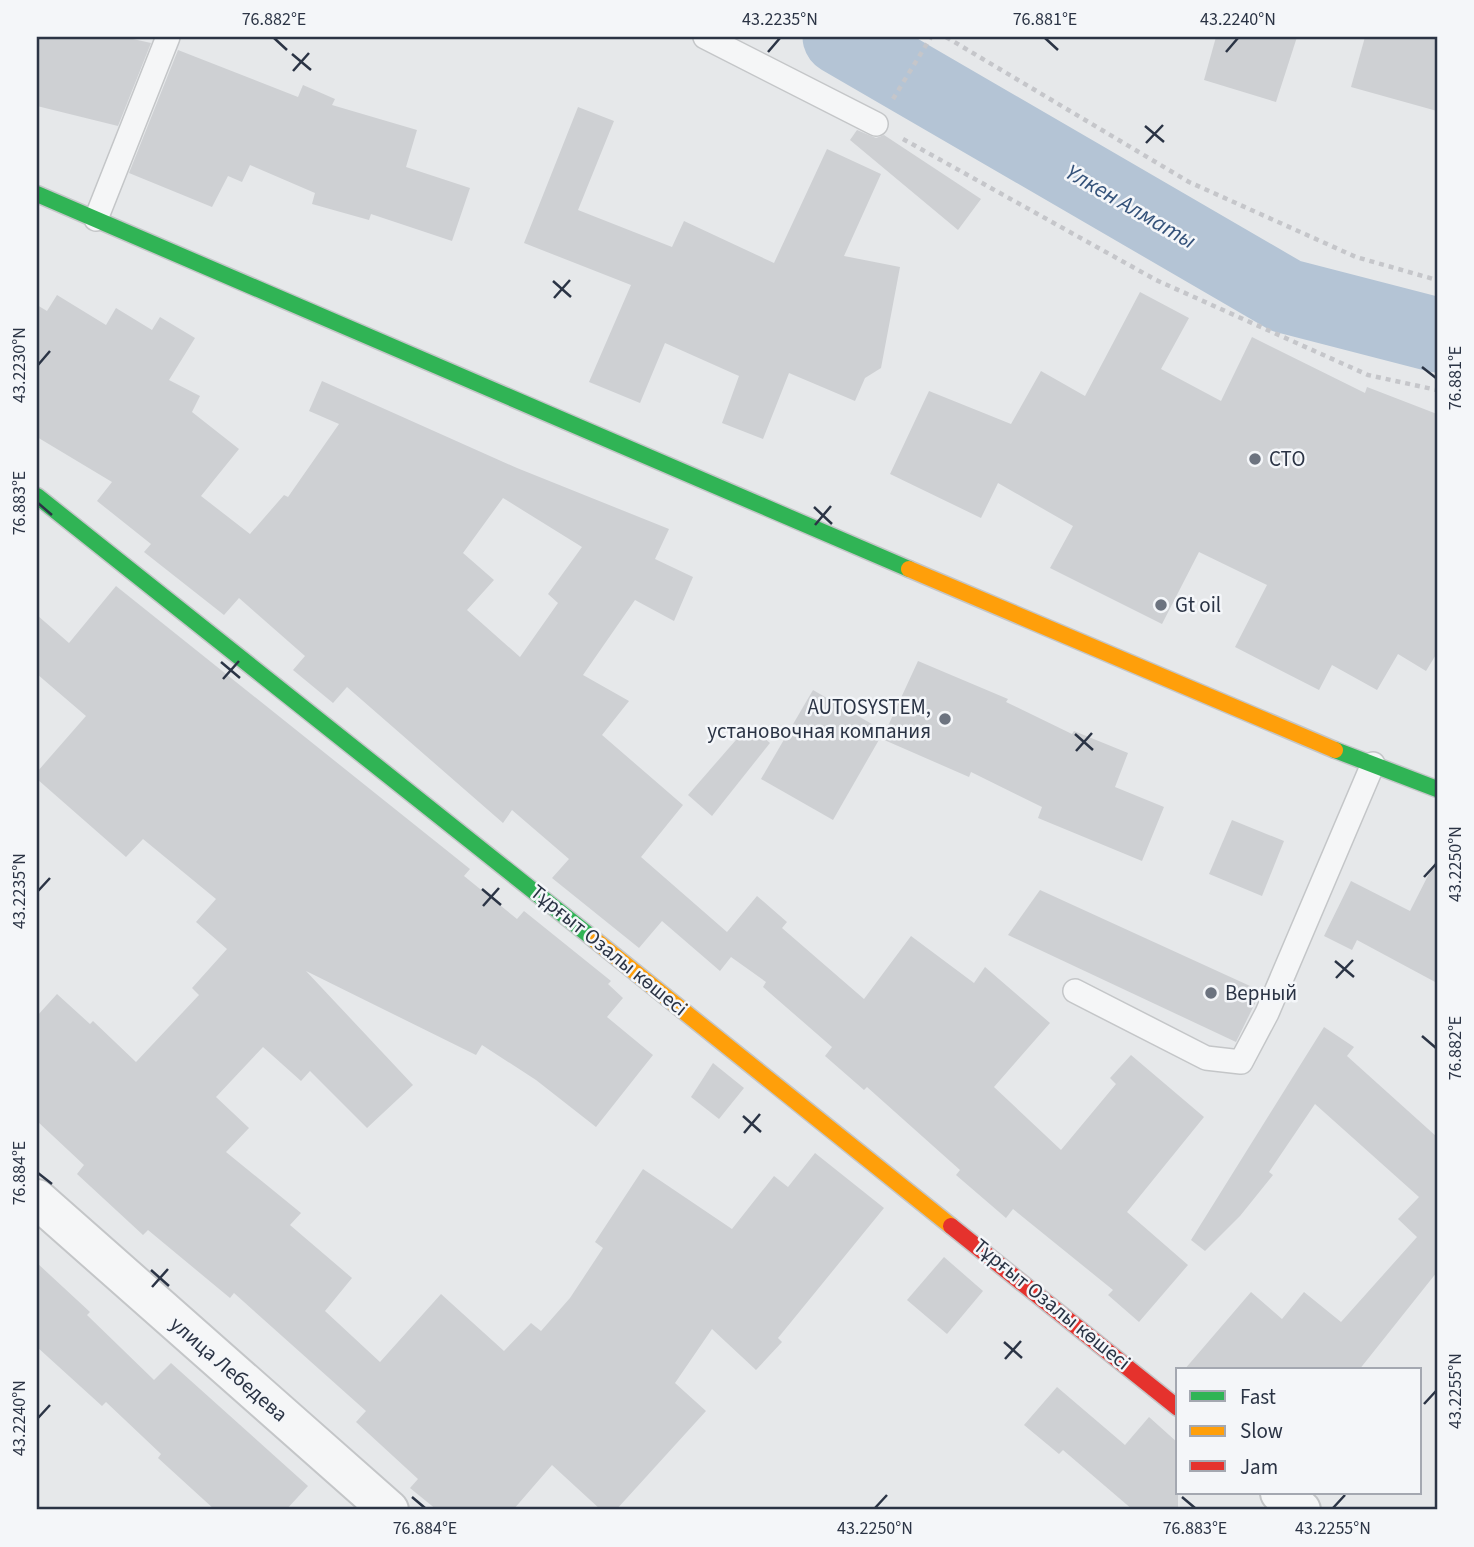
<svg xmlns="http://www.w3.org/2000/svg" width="1474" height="1547" viewBox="0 0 1474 1547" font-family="'Source Sans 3',sans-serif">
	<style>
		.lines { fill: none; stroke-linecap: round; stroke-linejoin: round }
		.river { stroke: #b4c4d5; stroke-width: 75 }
		.building { fill: #ced0d3; fill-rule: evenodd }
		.lane-casing { stroke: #c4c6c8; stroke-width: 26 }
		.street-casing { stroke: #c4c6c8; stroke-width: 42 }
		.fast-casing { stroke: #c4c6c8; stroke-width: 19 }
		.slow-casing { stroke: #c4c6c8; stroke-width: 19 }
		.jam-casing { stroke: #c4c6c8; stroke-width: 19 }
		.path { stroke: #c5c6ca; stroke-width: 4.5; stroke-dasharray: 5 5; stroke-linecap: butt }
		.lane { stroke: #f5f6f7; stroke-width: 23 }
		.street { stroke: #f5f6f7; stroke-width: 38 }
		.fast { stroke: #30b455; stroke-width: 16 }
		.slow { stroke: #ff9f0a; stroke-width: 16 }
		.jam { stroke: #e5322d; stroke-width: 16 }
		.ticks { fill: none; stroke: #2b3445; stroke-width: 2.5 }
		.poi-dot { fill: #6c737f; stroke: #f4f6f9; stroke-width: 2.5 }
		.labels { text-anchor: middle; stroke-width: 5; stroke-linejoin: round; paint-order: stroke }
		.poi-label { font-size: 21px; fill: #2b3445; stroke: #f4f6f9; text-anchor: start }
		.street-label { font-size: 21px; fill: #2b3445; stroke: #f4f6f9 }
		.water-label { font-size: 23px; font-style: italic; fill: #34527a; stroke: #f4f6f9 }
		.neatline { fill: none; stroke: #2b3445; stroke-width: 2.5 }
		.ticks-label { font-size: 18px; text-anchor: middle; fill: #2b3445 }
	</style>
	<rect width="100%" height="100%" fill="#e6e8ea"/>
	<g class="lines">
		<path class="river" d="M840,37L1286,296L1437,335"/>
	</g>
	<g class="building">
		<path d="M37,37H124L151,43L118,126L37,106Z"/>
		<path d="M1216,37H1297L1276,102L1204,80Z"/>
		<path d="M1365,37H1437V111L1351,87Z"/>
		<path d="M178,50L298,97L303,85L335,99L332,105L417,130L406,167L470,188L452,241L371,214L369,220L312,204L315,193L250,165L242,182L228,176L212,207L129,173Z"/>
		<path d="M578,107L614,121L578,210L672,247L684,221L774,263L827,149L881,174L844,256L900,267L881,368L865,378L855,401L789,373L763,439L722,423L739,376L665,343L640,403L589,382L631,285L524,243Z"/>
		<path d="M857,130L876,138L884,135L981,199L958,230L850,140Z"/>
		<path d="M1140,292L1189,318L1161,369L1221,401L1252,337L1365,393L1367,387L1437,414V653L1426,671L1398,654L1377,690L1332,665L1319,690L1235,647L1267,585L1199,552L1162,624L1050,568L1073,526L998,483L981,518L890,474L929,391L1011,424L1041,371L1085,396Z"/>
		<path d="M57,295L106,325L116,308L152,330L160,317L195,338L169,380L200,396L192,412L239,449L201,496L250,534L284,495L288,497L339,424L309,411L322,381L517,468L669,529L655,559L693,577L674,621L635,600L583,675L629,701L602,735L683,805L641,857L727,932L757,896L787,922L782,928L864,999L911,936L974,983L985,967L1050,1023L994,1087L1061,1150L1116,1084L1110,1078L1131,1055L1204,1117L1127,1212L1188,1265L1139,1322L1108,1295L1113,1290L1013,1209L1006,1218L956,1175L960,1170L867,1087L864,1090L825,1056L832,1047L763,987L766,982L731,957L720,971L662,921L639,948L552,878L569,859L512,810L503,823L347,687L333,703L293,670L305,656L239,598L224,615L144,552L151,544L97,501L112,482L37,437V305L47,311ZM503,498L582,547L548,594L558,603L520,657L467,610L494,580L463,553Z"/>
		<path d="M116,586L470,869L464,876L517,919L524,911L611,981L608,984L623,998L607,1017L653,1055L596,1127L536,1080L482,1045L476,1055L306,971L413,1085L367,1128L310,1071L301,1081L263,1047L216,1097L249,1128L226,1152L301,1213L290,1225L352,1278L325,1311L380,1362L441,1294L504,1351L531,1323L541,1331L570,1298L603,1248L595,1242L643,1169L732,1229L774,1176L788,1187L815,1153L884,1208L778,1338L782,1342L756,1370L712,1329L675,1383L706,1411L616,1510H601L552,1465L513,1510H437L410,1488L418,1479L356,1422L366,1411L234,1293L230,1298L148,1230L143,1235L77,1174L84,1165L37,1121V1016L57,994L90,1024L93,1021L136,1062L199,995L192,988L227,949L196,922L216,899L143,839L126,857L37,779V772L86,716L37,674V615L69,643Z"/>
		<path d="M918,661L1008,699L1006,702L1072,734L1074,731L1128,753L1115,787L1164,807L1142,861L1038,818L1042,807L971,772L969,777L882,739Z"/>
		<path d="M813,690L884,731L833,820L761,779Z"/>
		<path d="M749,725L770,743L712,816L688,795Z"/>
		<path d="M1232,820L1284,841L1262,896L1209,874Z"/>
		<path d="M1437,858V983L1357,940L1352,950L1324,936L1351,881L1410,911Z"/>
		<path d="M1040,890L1261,991L1236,1042L1008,935Z"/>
		<path d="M1324,1027L1354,1047L1347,1056L1437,1137V1272L1359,1370H1184L1251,1292L1282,1319L1304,1292L1341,1322L1417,1237L1398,1219L1419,1197L1315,1104L1269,1172L1273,1175L1240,1216L1205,1251L1191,1240Z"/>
		<path d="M713,1063L744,1088L719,1119L691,1097Z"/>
		<path d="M944,1257L983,1291L947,1334L907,1300Z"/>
		<path d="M37,1263L90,1312L87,1315L154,1380L171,1363L308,1486L286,1510H215L158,1458L161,1454L106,1402L102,1406L37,1347Z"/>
		<path d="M1057,1387L1125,1445L1149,1417L1178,1443V1510H1133L1063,1450L1059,1454L1024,1425Z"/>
	</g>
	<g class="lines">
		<g class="lane-casing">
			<g id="lane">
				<path d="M705,37L876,124"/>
				<path d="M96,219L168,37"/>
				<path d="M1075,991L1206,1058L1241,1062L1267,1013L1373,764"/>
			</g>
		</g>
		<g class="street-casing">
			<g id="street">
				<path d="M37,1199L389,1510"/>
				<path d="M1280,1493L1301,1510"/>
			</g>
		</g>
		<g class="fast-casing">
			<g id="fast">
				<path d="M37,194L909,569"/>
				<path d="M37,496L595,940"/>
				<path d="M1335,750L1437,789"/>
			</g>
		</g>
		<g class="slow-casing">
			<g id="slow">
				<path d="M909,569L1335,750"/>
				<path d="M595,940L951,1226"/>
			</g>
		</g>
		<g class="jam-casing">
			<path id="jam" d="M951,1226L1178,1408"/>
		</g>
		<g class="path">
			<path d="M946,37L1189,182L1356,257L1437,280"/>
			<path d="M893,99L931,37"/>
			<path d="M903,139L1156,280L1368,375L1437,390"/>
		</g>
		<use href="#lane" class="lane"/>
		<use href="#street" class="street"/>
		<use href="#fast" class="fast"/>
		<use href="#slow" class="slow"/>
		<use href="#jam" class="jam"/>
	</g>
	<path class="ticks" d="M274,38L287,50M1045,38L1058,50M768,52L780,38M1226,52L1238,38M292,54L311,70M293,71L309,53M1145,126L1164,142M1146,143L1163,125M553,281L571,297M554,298L570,280M38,365L50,351M1422,367L1436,378M38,503L52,515M814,507L832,524M815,525L831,506M221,662L240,678M223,679L239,661M1075,734L1093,750M1076,751L1092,733M1424,877L1436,864M482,889L501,905M38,891L50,878M483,906L499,888M1335,961L1354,977M1336,978L1353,960M1422,1036L1436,1048M743,1116L761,1132M744,1133L760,1114M38,1173L52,1184M151,1270L169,1286M152,1287L168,1269M1004,1342L1022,1358M1005,1359L1021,1341M1424,1404L1436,1391M38,1418L50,1405M412,1497L425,1508M1182,1497L1195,1508M875,1508L887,1495M1333,1508L1345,1495"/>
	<g class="poi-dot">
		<circle cx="1255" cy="459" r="7"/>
		<circle cx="1161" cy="605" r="7"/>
		<circle cx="945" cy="719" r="7"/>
		<circle cx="1211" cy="993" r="7"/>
	</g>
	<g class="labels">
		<g class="poi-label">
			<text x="1269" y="466">СТО</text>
			<text x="1175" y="612">Gt oil</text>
			<text x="931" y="714" text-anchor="end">AUTOSYSTEM,<tspan x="931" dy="24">установочная компания</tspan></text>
			<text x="1225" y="1000">Верный</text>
		</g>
		<g class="street-label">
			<text transform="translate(609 950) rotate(39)" y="7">Тұрғыт Озалы көшесі</text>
			<text transform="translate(1052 1304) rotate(39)" y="7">Тұрғыт Озалы көшесі</text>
			<text transform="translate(229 1369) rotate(41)" y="7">улица Лебедева</text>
		</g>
		<g class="water-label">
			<text transform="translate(1131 206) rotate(30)" y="8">Үлкен Алматы</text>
		</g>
	</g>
	<rect width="1474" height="1547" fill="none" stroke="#f4f6f9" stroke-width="77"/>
	<rect x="1176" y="1368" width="245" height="126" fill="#f4f6f9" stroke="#a4a8b1" stroke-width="2"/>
	<rect x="1190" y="1391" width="35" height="10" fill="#30b455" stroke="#a4a8b1" stroke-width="2"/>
	<text x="1240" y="1404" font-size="21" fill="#2b3445">Fast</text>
	<rect x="1190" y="1426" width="35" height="10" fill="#ff9f0a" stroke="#a4a8b1" stroke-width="2"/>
	<text x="1240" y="1438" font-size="21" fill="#2b3445">Slow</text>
	<rect x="1190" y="1461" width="35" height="10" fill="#e5322d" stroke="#a4a8b1" stroke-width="2"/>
	<text x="1240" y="1474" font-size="21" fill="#2b3445">Jam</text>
	<rect x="38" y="38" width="1398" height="1470" class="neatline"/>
	<g class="ticks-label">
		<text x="274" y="25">76.882°E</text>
		<text x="780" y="25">43.2235°N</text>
		<text x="1045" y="25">76.881°E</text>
		<text x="1238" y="25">43.2240°N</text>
		<text transform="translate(19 365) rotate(-90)" y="6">43.2230°N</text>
		<text transform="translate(1455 378) rotate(-90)" y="6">76.881°E</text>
		<text transform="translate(19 503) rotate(-90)" y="6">76.883°E</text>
		<text transform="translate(1455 864) rotate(-90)" y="6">43.2250°N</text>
		<text transform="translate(19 891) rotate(-90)" y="6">43.2235°N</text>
		<text transform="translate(1455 1048) rotate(-90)" y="6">76.882°E</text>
		<text transform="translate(19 1173) rotate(-90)" y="6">76.884°E</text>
		<text transform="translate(1455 1391) rotate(-90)" y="6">43.2255°N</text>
		<text transform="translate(19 1418) rotate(-90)" y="6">43.2240°N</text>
		<text x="425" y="1534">76.884°E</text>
		<text x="875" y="1534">43.2250°N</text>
		<text x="1195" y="1534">76.883°E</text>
		<text x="1333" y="1534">43.2255°N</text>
	</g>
</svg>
